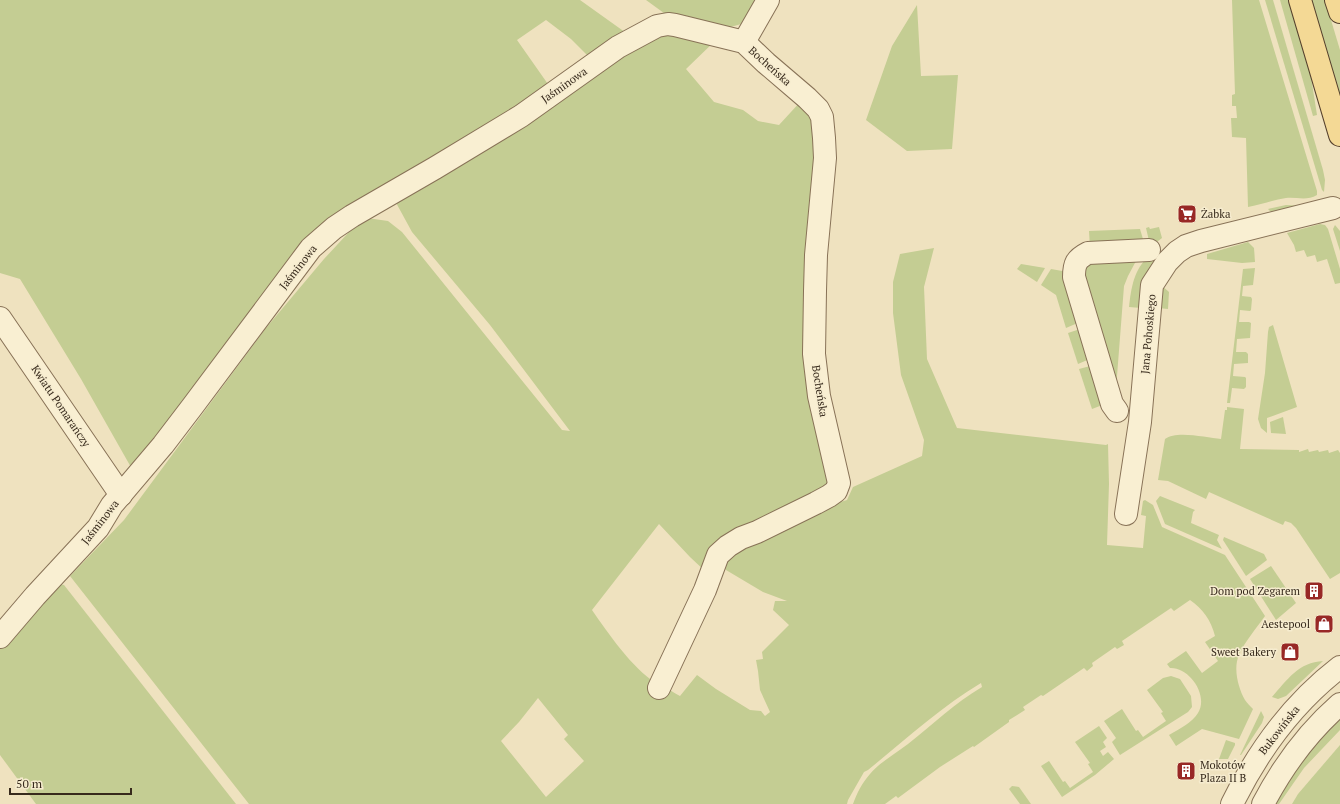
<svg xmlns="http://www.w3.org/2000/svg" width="1340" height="804" viewBox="0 0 1340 804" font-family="'PT Serif',serif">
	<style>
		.green { fill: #c4cd93; fill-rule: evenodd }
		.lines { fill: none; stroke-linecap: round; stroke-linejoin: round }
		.minor-casing { stroke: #887257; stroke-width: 24 }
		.major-casing { stroke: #55402c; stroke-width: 24 }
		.minor { stroke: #f9efd2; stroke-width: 22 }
		.major { stroke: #f4d995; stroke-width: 22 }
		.labels { text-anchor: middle; stroke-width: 3; stroke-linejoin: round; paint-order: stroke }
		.street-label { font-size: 11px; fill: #372a1c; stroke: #f6eccf }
		.poi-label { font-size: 11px; fill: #372a1c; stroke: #f6eccf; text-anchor: end }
	</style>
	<rect width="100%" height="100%" fill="#efe2bf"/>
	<g class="green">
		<path d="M0,0H580L629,35L591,59L571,39L546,20L517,40L550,87L456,150L338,212L306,243L132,469L81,379L20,279L0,273Z"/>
		<path d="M646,0H758L745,23L723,29L668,16Z"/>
		<path d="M1232,0H1259L1317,191V195C1307,201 1297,197 1286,198C1273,200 1260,205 1248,207L1246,138L1232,137L1231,118H1237L1236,106H1232V95L1235,94Z"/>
		<path d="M1265,0H1273L1323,170L1325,180L1324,192L1322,190Z"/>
		<path d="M1280,0H1289L1311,77L1317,115L1313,116Z"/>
		<path d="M1311,0H1325L1340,50V99Z"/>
		<path d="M917,5L921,76L958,75L952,149L907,151L866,120L892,46Z"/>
		<path d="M670,32L716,40L686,69L714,102L743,110L758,121L779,125L802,100L815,113L818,121L822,147L813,252L808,338L822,431L832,478L830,486L826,494L814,500L800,504L731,538L708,556L714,561L706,572L690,557L659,524L592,610C608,633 632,668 656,683C659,685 662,685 665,687C670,690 674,693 680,696L697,675L716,689L750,710L761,711L765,716L770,712L760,690L758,671L756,660L763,659L762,652L789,625L773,610L775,601H787L763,592L726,570L722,564V559L734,546L774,532L821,508L847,500L853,487L922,456L924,440L901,375L893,313V282L900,254L934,248L924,287L927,359L957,428L1106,445L1108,444L1109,484L1107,545L1143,548L1146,516L1141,515L1143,501L1145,500L1153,505L1162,527L1225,555L1265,616C1256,629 1245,641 1239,655C1233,668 1238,688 1245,700C1247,703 1250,706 1253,709L1239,739L1202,729L1176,746L1169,735C1179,729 1192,723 1198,713C1209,695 1189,667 1170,668L1167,664L1186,651L1202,673L1218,661L1205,642L1215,636C1211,620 1203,609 1190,600L1174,611L1171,608L1122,641L1124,645L1117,649L1115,647L1092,663L1093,666L1087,671L1084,668L1043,696L1041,695L1023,707L1025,710L1009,720V722L974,747L973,746L940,767L898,798L896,796L885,804H853C857,793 862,783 870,774C880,762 895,754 908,744C933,724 955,703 982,687L981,683C941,707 905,740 868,770L864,772L848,800L847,804H249L70,576L124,520L266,328L324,259L350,231L367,218L388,221L402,232L562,430L570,431L490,325L412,232L394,199L656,33ZM538,698L568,735L564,739L584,761L546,797L501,741L519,722Z"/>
		<path d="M1286,205L1306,206L1273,214L1268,209Z"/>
		<path d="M1320,224L1325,225L1328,229L1340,269V283L1335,284L1327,259L1317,262L1315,255L1307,257L1304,250L1296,252L1294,245L1287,233Z"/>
		<path d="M1335,225L1340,231V251L1333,229Z"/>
		<path d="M1149,227L1150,229L1159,227L1162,238L1153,245H1150L1146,228Z"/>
		<path d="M1140,229L1145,246L1090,248L1089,231Z"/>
		<path d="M1248,242L1254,248L1255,262L1242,263L1207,259V254Z"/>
		<path d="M1149,256H1160L1141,308L1129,307C1131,288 1134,269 1149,256Z"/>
		<path d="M1136,261L1128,276L1124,286L1116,389L1080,266L1083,262Z"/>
		<path d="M1021,264L1045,268L1037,282L1017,269Z"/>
		<path d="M1255,268L1253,285L1243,286L1242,296L1251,297L1252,299L1251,310L1250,311L1240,310L1239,322H1249L1251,323L1250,338L1237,339L1236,352H1246L1248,354V363L1234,364L1233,376L1245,377L1246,378V387L1244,389L1232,388L1230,403H1227L1243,269Z"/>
		<path d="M1051,269L1068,272L1080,322L1066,328L1056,295L1041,285Z"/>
		<path d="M1161,285L1169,292L1168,309L1158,308Z"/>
		<path d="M1273,325L1297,407L1267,418V433L1261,428L1258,419L1265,373L1268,332L1269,327Z"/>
		<path d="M1083,328L1092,358L1078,364L1068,333Z"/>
		<path d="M1094,365L1105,404L1092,409L1079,369Z"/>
		<path d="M1227,407L1244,409L1240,449L1299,450V452L1308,449L1309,452L1318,450L1319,452L1328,450L1329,453L1338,450L1340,453V573L1330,579L1296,528L1291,523L1285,521L1283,525L1209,492L1206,499L1168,481L1158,480L1165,439C1177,430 1207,438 1221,439L1225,410H1227Z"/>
		<path d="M1283,417L1286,434L1271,433L1270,422Z"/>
		<path d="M1160,496L1195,510L1193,512L1191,523L1219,535L1217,540L1222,549L1165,524L1156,501Z"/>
		<path d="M1224,537L1264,554L1267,560L1246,576L1223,540Z"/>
		<path d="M1271,566L1296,603L1276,620L1250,579Z"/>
		<path d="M55,583L64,585L236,804H36L0,755V647Z"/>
		<path d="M1323,661L1286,696L1278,699L1272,697C1287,680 1299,662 1323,661Z"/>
		<path d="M1171,676L1180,679L1191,696L1192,707L1188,712L1120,755L1112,742L1116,738L1104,721L1122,709L1136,731L1138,730L1143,737L1166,721L1161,713L1163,712L1147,690L1163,678Z"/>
		<path d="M1261,711L1264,717L1262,723L1241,755H1240Z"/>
		<path d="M1340,714V730L1304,768L1279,804H1272L1280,789Z"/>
		<path d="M1099,726L1107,738L1103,742L1106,747L1100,751L1103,756L1108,752L1114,759L1095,775L1062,797L1041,766L1049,761L1063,782L1065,781L1070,788L1093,772L1088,764L1090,763L1075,742Z"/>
		<path d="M1226,740L1235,743V745L1228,759H1219Z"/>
		<path d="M1340,745V804H1292L1298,794Z"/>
		<path d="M1012,786L1019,787L1031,804H1020L1009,789Z"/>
	</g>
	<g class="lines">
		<g class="minor-casing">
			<g id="minor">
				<path d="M744,42L768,0"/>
				<path d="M0,318L121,495"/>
				<path d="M1117,411L1112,404L1074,277C1074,264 1076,259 1088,253L1149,250"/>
				<path d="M1126,514L1140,422L1152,285L1167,262L1177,252L1186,246L1201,241L1333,208"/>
				<path d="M0,637L35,596L98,528L112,505L163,445L192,407L311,248L334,228L352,216L435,168L521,116L618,47L657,26L668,24L675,25L744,42L766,63L807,98L818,109L822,117L824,138L825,158L816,255L815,291L814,354L819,396L839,483L836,491L829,496L816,503L757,532L741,538L728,546L718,555L705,590L659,688"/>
				<path d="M1232,804C1258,751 1293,703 1340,667"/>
				<path d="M1263,804C1283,766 1308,732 1340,704"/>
			</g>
		</g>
		<g class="major-casing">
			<g id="major">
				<path d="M1300,0L1340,135"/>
				<path d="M1336,0L1340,12"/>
			</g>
		</g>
		<use href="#minor" class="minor"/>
		<use href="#major" class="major"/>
	</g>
	<defs>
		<g id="supermarket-square" transform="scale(1)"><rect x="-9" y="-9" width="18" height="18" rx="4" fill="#982826" stroke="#f6eccf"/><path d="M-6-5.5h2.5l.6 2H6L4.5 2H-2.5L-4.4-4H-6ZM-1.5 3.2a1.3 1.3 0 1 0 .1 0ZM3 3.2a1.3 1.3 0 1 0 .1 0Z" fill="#fff"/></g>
		<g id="building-square" transform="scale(1)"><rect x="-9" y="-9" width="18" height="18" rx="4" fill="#982826" stroke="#f6eccf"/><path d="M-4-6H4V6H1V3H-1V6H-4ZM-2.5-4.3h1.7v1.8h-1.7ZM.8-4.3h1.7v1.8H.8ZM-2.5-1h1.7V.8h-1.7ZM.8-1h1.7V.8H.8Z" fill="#fff"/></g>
		<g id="shop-square" transform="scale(1)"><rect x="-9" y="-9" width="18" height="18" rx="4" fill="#982826" stroke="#f6eccf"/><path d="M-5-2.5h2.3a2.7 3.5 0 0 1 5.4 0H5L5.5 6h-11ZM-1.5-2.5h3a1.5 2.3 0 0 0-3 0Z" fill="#fff"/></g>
	</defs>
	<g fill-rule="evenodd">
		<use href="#supermarket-square" x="1187" y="214"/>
		<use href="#building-square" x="1314" y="591"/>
		<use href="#shop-square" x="1324" y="624"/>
		<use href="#shop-square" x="1290" y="652"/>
		<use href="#building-square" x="1186" y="771"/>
	</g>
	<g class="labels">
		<g class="street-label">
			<text transform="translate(770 66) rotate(42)" y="4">Bocheńska</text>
			<text transform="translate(564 85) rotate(-35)" y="4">Jaśminowa</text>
			<text transform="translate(298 267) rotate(-52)" y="4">Jaśminowa</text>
			<text transform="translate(1148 334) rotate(-85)" y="4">Jana Pohoskiego</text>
			<text transform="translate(820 391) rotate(81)" y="4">Bocheńska</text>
			<text transform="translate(61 406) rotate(56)" y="4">Kwiatu Pomarańczy</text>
			<text transform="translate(100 522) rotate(-52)" y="4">Jaśminowa</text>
			<text transform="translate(1279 730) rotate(-52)" y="4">Bukowińska</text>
		</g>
		<g class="poi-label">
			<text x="1201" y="218" text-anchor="start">Żabka</text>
			<text x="1300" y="595">Dom pod Zegarem</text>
			<text x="1310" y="628">Aestepool</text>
			<text x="1276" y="656">Sweet Bakery</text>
			<text x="1200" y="769" text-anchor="start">Mokotów<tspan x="1200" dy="13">Plaza II B</tspan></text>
		</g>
	</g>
	<path d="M10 788v6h121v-6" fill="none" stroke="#372a1c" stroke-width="2"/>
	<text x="16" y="788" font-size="12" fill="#372a1c" stroke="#f6eccf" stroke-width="3" paint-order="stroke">50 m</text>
</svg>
